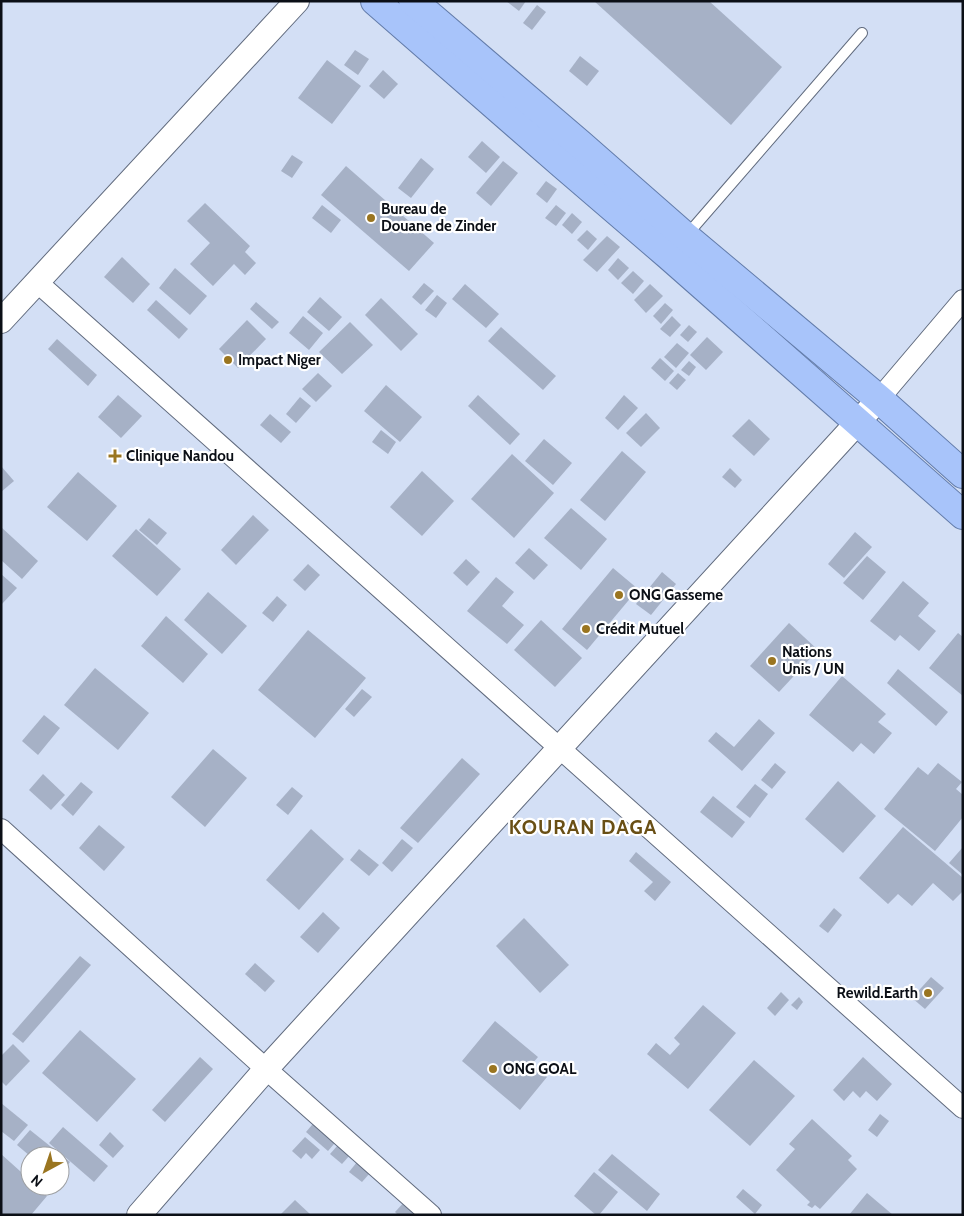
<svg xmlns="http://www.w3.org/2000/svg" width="964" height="1216" viewBox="0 0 964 1216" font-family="Cabin,sans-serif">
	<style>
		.building { fill: #a6b1c6 }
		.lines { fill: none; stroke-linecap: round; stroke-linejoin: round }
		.service-casing { stroke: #616b7e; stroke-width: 12 }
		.minor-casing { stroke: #616b7e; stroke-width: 22 }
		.tertiary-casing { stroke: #616b7e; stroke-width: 26 }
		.trunk-casing { stroke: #637caa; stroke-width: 30 }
		.service { stroke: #fff; stroke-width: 10 }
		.minor { stroke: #fff; stroke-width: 20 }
		.tertiary { stroke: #fff; stroke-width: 24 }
		.trunk { stroke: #a8c4fa; stroke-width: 28 }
		.poi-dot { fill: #9a7520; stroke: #fff; stroke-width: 2 }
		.labels { text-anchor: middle; stroke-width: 4.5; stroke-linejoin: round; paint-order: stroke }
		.poi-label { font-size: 15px; font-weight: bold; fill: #0b0f16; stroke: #fff; text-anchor: start }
		.district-label { font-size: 20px; font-weight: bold; letter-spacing: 1px; fill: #694f15; stroke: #fff }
	</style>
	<rect width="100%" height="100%" fill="#d3dff5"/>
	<g class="building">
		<path d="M506,1H526L519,11Z"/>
		<path d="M594,1H709L782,67L731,125Z"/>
		<path d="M537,5L546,12L532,30L523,23Z"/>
		<path d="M355,50L369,59L358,75L344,65Z"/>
		<path d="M580,56L599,71L587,86L569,71Z"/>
		<path d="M327,60L361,86L332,124L298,98Z"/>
		<path d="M383,70L398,84L384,99L369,86Z"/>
		<path d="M482,141L500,157L486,173L468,157Z"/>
		<path d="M292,155L303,162L292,178L281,171Z"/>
		<path d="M421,158L434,169L411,198L398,188Z"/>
		<path d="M503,161L518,173L491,206L476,193Z"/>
		<path d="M346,166L434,243L409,271L321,195Z"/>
		<path d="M546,181L557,189L547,203L536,194Z"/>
		<path d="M205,203L250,246L245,252L256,263L245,275L234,264L213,286L190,264L210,243L187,221Z"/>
		<path d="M322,205L341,220L331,233L312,218Z"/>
		<path d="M556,205L566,213L556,226L545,218Z"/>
		<path d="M572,213L582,222L572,234L562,225Z"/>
		<path d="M587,230L597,239L588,250L577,240Z"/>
		<path d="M607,236L620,247L597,272L583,260Z"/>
		<path d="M122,257L150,284L133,303L104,277Z"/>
		<path d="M618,258L629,268L618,280L608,270Z"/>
		<path d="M175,268L207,296L190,315L159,288Z"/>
		<path d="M633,271L644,281L633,294L621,283Z"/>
		<path d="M424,283L434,291L421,305L412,297Z"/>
		<path d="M465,284L499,314L486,328L452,299Z"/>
		<path d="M650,284L663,296L646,313L634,300Z"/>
		<path d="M437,295L447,303L436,318L425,310Z"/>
		<path d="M320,297L342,317L329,331L307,312Z"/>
		<path d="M381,298L418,334L401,351L365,315Z"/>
		<path d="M156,300L188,329L179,339L147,310Z"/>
		<path d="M256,302L279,322L272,329L250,309Z"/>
		<path d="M665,303L673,310L661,324L653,316Z"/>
		<path d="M303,316L323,333L309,350L289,333Z"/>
		<path d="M672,316L681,325L670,337L660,329Z"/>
		<path d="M247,320L266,339L238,368L219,349Z"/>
		<path d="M350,322L373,345L342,374L319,352Z"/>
		<path d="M689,325L697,332L688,342L680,335Z"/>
		<path d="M501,327L556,376L543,390L488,341Z"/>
		<path d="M707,337L723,352L706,370L690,355Z"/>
		<path d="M57,339L97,375L88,386L48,349Z"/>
		<path d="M677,343L689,353L676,368L664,357Z"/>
		<path d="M660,358L674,371L665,381L651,368Z"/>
		<path d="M689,361L696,367L689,376L681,370Z"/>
		<path d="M318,373L332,386L316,402L302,389Z"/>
		<path d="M678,373L686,380L677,390L669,383Z"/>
		<path d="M386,385L422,417L400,442L364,411Z"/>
		<path d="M118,395L142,416L121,438L98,417Z"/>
		<path d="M478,395L520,434L510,445L468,406Z"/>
		<path d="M624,395L638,408L618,430L605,418Z"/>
		<path d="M300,397L311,406L296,423L286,414Z"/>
		<path d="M646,413L660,428L641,447L626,433Z"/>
		<path d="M270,414L291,432L281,443L260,425Z"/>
		<path d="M749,419L770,439L754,456L732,436Z"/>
		<path d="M381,430L396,442L388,454L372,442Z"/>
		<path d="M544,439L572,463L553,485L525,461Z"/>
		<path d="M622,451L646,472L605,521L580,500Z"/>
		<path d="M512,454L554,493L514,538L471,499Z"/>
		<path d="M1,466L14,481L1,492Z"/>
		<path d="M730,468L742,480L735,488L722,477Z"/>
		<path d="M422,471L454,501L422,536L390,507Z"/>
		<path d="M78,472L117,506L87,541L47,507Z"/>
		<path d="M571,508L607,539L581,570L544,538Z"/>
		<path d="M253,515L269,530L236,565L221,550Z"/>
		<path d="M149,518L167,533L157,545L139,530Z"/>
		<path d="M1,527L38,561L22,579L1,560Z"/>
		<path d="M136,529L181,569L157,596L112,556Z"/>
		<path d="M855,532L872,547L844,578L828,564Z"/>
		<path d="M529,548L548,565L534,580L515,563Z"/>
		<path d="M867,556L886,572L863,600L843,583Z"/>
		<path d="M466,559L480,572L467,586L453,573Z"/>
		<path d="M308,564L320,575L305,591L293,580Z"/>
		<path d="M613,568L638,589L587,650L562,629Z"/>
		<path d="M662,572L676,584L651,615L636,604Z"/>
		<path d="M1,574L17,588L1,605Z"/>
		<path d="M496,577L514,592L502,606L524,625L507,644L467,611Z"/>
		<path d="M903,581L929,603L918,616L936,631L919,651L900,635L895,641L870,621Z"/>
		<path d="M208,592L247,626L222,654L184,620Z"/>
		<path d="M277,596L287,605L273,622L262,613Z"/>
		<path d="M166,616L208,654L183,683L141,646Z"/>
		<path d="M541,620L582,658L555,687L514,650Z"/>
		<path d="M789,623L818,650L779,692L750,666Z"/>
		<path d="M308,630L366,678L315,738L258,690Z"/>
		<path d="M958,633L963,637V696L929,668Z"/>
		<path d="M95,668L149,713L118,750L64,705Z"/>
		<path d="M898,669L948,712L936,726L887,683Z"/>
		<path d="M842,676L886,714L878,722L892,733L874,754L861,743L853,752L809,715Z"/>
		<path d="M362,689L372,697L354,717L345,709Z"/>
		<path d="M44,715L60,728L38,755L22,741Z"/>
		<path d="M759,719L775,733L742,771L708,741L716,732L734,747Z"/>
		<path d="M213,749L247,778L205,827L171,797Z"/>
		<path d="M462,758L480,774L418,843L400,828Z"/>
		<path d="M775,763L786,772L772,789L761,780Z"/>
		<path d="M938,763L962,782L956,789L963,795V817L935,851L884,809L918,767L928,775Z"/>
		<path d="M43,774L65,795L51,810L29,790Z"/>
		<path d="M838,781L876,816L843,853L805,819Z"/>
		<path d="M81,782L93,792L73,816L61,805Z"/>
		<path d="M755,784L768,794L750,818L736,807Z"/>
		<path d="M292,787L303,796L288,815L276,805Z"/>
		<path d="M713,796L745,822L732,838L700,812Z"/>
		<path d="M99,825L125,847L104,871L79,848Z"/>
		<path d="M903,827L963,878V891L953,901L933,883L912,906L898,894L888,904L859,878Z"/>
		<path d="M311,829L344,859L299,910L266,880Z"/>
		<path d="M402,839L413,848L392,872L382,863Z"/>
		<path d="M963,847V875L949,863Z"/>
		<path d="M359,849L379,865L369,876L350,860Z"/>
		<path d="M636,852L671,882L655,901L644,891L653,882L629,861Z"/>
		<path d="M834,908L842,915L828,933L819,926Z"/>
		<path d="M323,912L340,928L318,953L300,937Z"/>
		<path d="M524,918L569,965L540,993L496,946Z"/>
		<path d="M80,956L91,965L23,1043L12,1034Z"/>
		<path d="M255,963L275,981L265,992L245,974Z"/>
		<path d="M931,977L944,988L925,1009L912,998Z"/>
		<path d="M781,992L789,1000L775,1016L767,1008Z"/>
		<path d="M799,997L803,1002L797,1010L791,1005Z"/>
		<path d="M703,1005L736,1033L688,1089L647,1054L656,1043L670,1055L680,1044L674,1038Z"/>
		<path d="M495,1021L538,1057L532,1064L547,1077L520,1110L462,1061Z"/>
		<path d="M80,1030L136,1079L97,1122L42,1073Z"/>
		<path d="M13,1044L30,1061L6,1086L1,1081V1056Z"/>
		<path d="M200,1057L213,1069L165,1122L152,1110Z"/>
		<path d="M863,1057L892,1084L877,1101L866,1091L860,1098L853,1091L844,1101L833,1090Z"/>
		<path d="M754,1060L795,1096L750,1146L709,1110Z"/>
		<path d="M1,1103L28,1125L14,1141L1,1131Z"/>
		<path d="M880,1114L889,1121L877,1137L868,1130Z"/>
		<path d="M317,1119L339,1138L328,1151L306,1132Z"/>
		<path d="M812,1119L852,1156L848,1160L857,1169L820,1209L815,1205L812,1208L807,1205L810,1202L776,1170L795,1149L789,1144Z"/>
		<path d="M63,1127L108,1166L94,1182L49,1143Z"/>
		<path d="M30,1130L70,1162L60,1174V1156H30L17,1145Z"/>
		<path d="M110,1132L124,1146L113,1158L99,1145Z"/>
		<path d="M305,1137L320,1150L312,1159L306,1153L301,1159L292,1151Z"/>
		<path d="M338,1145L350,1155L342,1164L330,1154Z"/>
		<path d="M1,1154L30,1180V1186H36L47,1196L31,1215H1Z"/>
		<path d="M612,1154L660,1194L647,1211L598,1170Z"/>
		<path d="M357,1162L370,1173L362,1182L349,1172Z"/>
		<path d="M594,1172L618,1192L599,1215H596L574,1196Z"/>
		<path d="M743,1189L762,1205L755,1214L736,1197Z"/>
		<path d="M867,1193L893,1215H849Z"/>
		<path d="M408,1198L427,1215H398L395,1212Z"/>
		<path d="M295,1200L311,1215H280Z"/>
	</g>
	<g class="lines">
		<g class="service-casing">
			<path id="service" d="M686,236L862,33"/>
		</g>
		<g class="minor-casing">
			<g id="minor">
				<path d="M37,282L963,1108"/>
				<path d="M879,399L963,300"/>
				<path d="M1,829L266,1069L431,1215"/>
			</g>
		</g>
		<g class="tertiary-casing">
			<g id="tertiary">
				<path d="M1,321L297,1"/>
				<path d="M139,1215L266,1069L879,399"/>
			</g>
		</g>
		<g class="trunk-casing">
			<g id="trunk">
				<path d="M375,1L563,165L669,256L963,515"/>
				<path d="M413,1L580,144L685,236L879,399L963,474"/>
			</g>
		</g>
		<use href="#service" class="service"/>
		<use href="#minor" class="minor"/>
		<use href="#tertiary" class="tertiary"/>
		<use href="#trunk" class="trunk"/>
	</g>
	<g class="poi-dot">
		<circle cx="371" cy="218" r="5"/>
		<circle cx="228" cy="360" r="5"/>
		<path d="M112.5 448.5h5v5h5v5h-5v5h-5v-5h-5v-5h5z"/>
		<circle cx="619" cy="595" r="5"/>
		<circle cx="586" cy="629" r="5"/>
		<circle cx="772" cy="661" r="5"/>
		<circle cx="928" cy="993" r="5"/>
		<circle cx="493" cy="1069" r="5"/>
	</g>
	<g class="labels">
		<g class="poi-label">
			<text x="381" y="214">Bureau de<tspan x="381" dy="17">Douane de Zinder</tspan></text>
			<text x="238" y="365">Impact Niger</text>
			<text x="126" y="461">Clinique Nandou</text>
			<text x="629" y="600">ONG Gasseme</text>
			<text x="596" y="634">Crédit Mutuel</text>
			<text x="782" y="657">Nations<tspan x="782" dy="17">Unis / UN</tspan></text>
			<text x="918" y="998" text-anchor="end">Rewild.Earth</text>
			<text x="503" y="1074">ONG GOAL</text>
		</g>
		<g class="district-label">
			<text x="583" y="834">KOURAN DAGA</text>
		</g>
	</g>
	<rect width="964" height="1216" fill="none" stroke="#0b0f16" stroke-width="5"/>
	<g transform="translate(45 1171) rotate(220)"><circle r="24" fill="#ffffff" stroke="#9d9fa2"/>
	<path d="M0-4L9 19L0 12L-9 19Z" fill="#9a7520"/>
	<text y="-8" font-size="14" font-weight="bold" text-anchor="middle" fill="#0b0f16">N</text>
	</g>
</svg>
